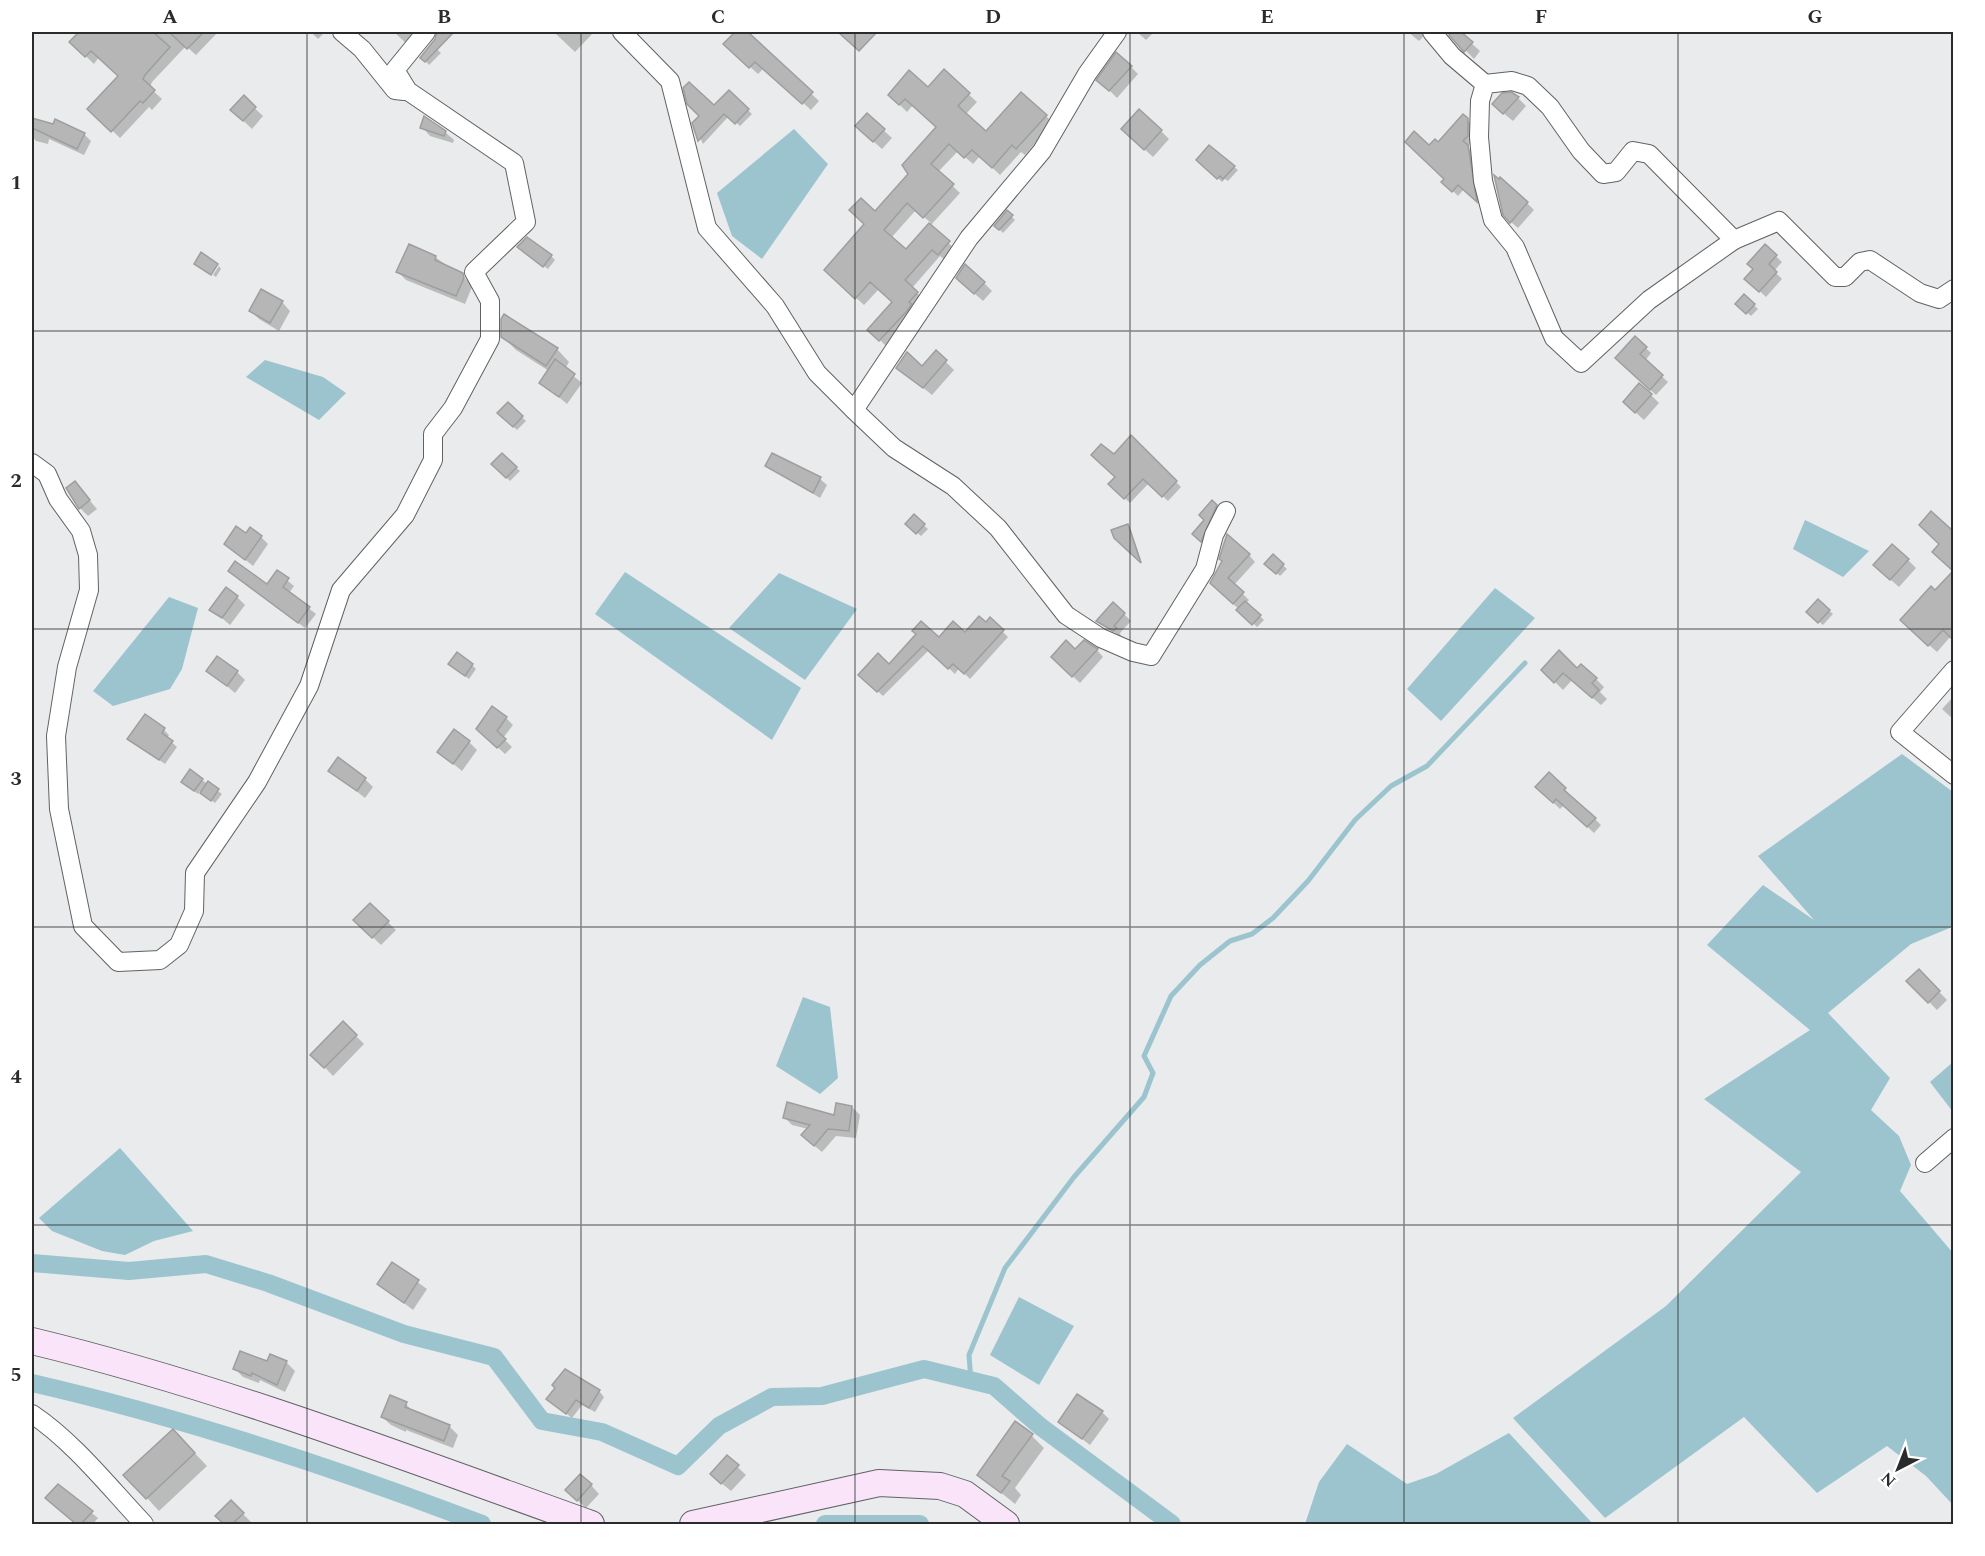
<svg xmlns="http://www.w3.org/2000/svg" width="1985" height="1556" viewBox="0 0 1985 1556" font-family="Spectral,serif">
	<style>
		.water { fill: #9cc4cf }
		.shadow { fill: #0003; fill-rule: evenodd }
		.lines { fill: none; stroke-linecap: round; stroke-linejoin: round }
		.stream { stroke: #9cc4cf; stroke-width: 5 }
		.canal { stroke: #9cc4cf; stroke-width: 18 }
		.building { fill: #b7b6b6; stroke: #9f9d9e; stroke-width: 1.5 }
		.street-casing { stroke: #616263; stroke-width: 20 }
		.secondary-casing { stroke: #616263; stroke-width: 28 }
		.street { stroke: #fff; stroke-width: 18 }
		.secondary { stroke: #f9e4fa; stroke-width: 26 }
		.grid { fill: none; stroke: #2a2b2b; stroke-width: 1.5; stroke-opacity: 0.55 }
		.neatline { fill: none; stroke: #2a2b2b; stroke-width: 2 }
		.grid-label { font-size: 20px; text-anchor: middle; font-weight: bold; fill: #2a2b2b }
	</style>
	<rect width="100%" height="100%" fill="#e9ebec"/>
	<g class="water">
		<path d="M794,129L828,164L762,259L732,236L717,193Z"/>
		<path d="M265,360L323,377L346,393L319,420L246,377Z"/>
		<path d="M1805,520L1869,551L1843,577L1793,549Z"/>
		<path d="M625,572L801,688L772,740L595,614Z"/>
		<path d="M779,573L857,609L805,680L729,628Z"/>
		<path d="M1495,588L1535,618L1441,721L1407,689Z"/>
		<path d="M169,597L198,608L182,669L170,689L113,706L93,691Z"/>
		<path d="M1902,754L1953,792V929L1952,927L1911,944L1828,1013L1890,1078L1871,1110L1899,1136L1911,1165L1900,1191L1953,1253V1505L1926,1476L1887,1446L1817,1493L1744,1417L1605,1518L1513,1418L1666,1306L1801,1172L1704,1099L1810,1030L1707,945L1763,885L1814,920L1758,856Z"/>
		<path d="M803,997L830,1007L838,1078L820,1094L776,1066Z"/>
		<path d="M1953,1062V1112L1930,1082Z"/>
		<path d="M120,1148L193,1231L154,1241L125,1255L102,1251L52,1231L39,1218Z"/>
		<path d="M1019,1297L1074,1326L1039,1385L990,1355Z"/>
		<path d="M1509,1433L1593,1524H1305L1319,1482L1347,1444L1407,1484L1436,1474Z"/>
	</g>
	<g class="shadow">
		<path d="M81,32H91L112,52L132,32H218L196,55L186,46L152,82L150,88L162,99L152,110L149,107L120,138L90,109L120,77L99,57L94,64L71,42Z"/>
		<path d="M311,32H325L318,39Z"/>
		<path d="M394,32H418L412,49Z"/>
		<path d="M556,32H594L575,52L555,33Z"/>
		<path d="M737,32H746L819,101L811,110L764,68L758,74L725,44Z"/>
		<path d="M1137,32H1154L1146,40Z"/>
		<path d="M1408,32H1428L1419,41Z"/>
		<path d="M1454,32H1459L1480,51L1474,59L1451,35Z"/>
		<path d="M432,45L441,53L429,65L422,57Z"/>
		<path d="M1131,67L1138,74L1117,98L1106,87Z"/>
		<path d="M944,72L977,102L965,115L986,133L1046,116L1053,123L1025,155L1021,152L1000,175L980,156L973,164L958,151L938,172L960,193L930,226L956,250L946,261L940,256L912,288L925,301L888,348L877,337L894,302L879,289L864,305L834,278L876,213L910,174L938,128L913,105L907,112L890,95L928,89ZM916,210L931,223L906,251L891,238Z"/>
		<path d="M729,92L752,114L740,126L729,116L703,144L694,124Z"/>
		<path d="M1515,95L1526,106L1513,121L1502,112Z"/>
		<path d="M244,98L263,116L252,129L232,110Z"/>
		<path d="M867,115L892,138L882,149L865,134Z"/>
		<path d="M1463,116L1473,125L1472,141L1467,147L1473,152L1481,205L1464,189L1458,196L1444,182L1446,179L1429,147L1438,144Z"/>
		<path d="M32,120L84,134L91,141L84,155L49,139L48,144L36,141L32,136Z"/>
		<path d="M422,127L445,132L454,140L453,143L430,136Z"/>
		<path d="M1161,131L1169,139L1153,157L1131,137Z"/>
		<path d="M1198,160L1234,167L1238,170L1228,181L1225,179L1222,182Z"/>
		<path d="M1527,203L1534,210L1518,228L1511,222Z"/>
		<path d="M1007,212L1015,220L1003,233L996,226Z"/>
		<path d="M1765,246L1782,262L1774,271L1782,279L1766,297L1746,278L1755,269Z"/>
		<path d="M522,250L551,256L555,260L548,269Z"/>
		<path d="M435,257L471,283L472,287L465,304L406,280L398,272Z"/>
		<path d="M219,266L221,269L216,277L213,275Z"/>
		<path d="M984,283L992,291L983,301L966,286Z"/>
		<path d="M1744,296L1758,309L1751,316L1737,304Z"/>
		<path d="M282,302L290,311L279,331L259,319L251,311Z"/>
		<path d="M503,337L557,349L569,362L565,369L582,383L567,404L541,382L549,371L516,350Z"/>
		<path d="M1635,338L1651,353L1645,361L1668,382L1656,395L1622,364Z"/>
		<path d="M936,352L954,370L932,395L898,367L922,368Z"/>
		<path d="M1651,395L1659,403L1644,420L1633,410Z"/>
		<path d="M508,404L526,421L517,430L499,413Z"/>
		<path d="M502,455L520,471L510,481L493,464Z"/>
		<path d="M1114,457L1176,482L1181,487L1168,501L1149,483L1130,503L1110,484L1117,477Z"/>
		<path d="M767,466L820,479L827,485L820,498Z"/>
		<path d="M75,483L97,509L88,516L80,508Z"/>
		<path d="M1212,503L1220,510L1205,544L1194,534L1206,520Z"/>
		<path d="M1931,513L1954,534V570L1941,559V544Z"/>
		<path d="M914,516L928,529L921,536L907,524Z"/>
		<path d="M1128,526L1131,530L1142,563L1115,538Z"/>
		<path d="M261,537L268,544L253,566L226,544Z"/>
		<path d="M1249,555L1255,562L1234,585L1249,600L1246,603L1264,620L1257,627L1218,589L1224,561Z"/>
		<path d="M1273,556L1287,569L1280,576L1266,563Z"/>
		<path d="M1908,560L1916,568L1899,587L1883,573Z"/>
		<path d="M230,571L268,586L277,572L294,586L289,593L316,614L305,628Z"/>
		<path d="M1954,572V638L1951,636L1937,652L1910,628Z"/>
		<path d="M237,597L245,605L230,625L211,609Z"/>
		<path d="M1818,601L1833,614L1823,625L1808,612Z"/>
		<path d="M1114,604L1131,621L1120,633L1121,637L1098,621Z"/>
		<path d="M990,619L1008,637L970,679L959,668L955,674L929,650L883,696L860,675L889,666L917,635L939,639L965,634Z"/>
		<path d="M1097,650L1103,657L1080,683L1060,664L1075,651Z"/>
		<path d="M472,665L476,669L469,679L453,667Z"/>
		<path d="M208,670L237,672L245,680L235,693Z"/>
		<path d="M1543,670H1577L1596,679L1604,687L1600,692L1607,699L1601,705L1572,680L1563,690Z"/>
		<path d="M1954,696V720L1942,709Z"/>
		<path d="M506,718L513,725L503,738L512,747L505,754L478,729Z"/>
		<path d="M164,730L169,735L167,738L177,747L165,764L129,739Z"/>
		<path d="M469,742L477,750L462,771L439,752Z"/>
		<path d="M330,770L365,779L373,787L365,798Z"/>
		<path d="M1549,774L1601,825L1594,833L1564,805L1560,809L1537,787Z"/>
		<path d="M202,780L222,794L215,803L200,791L198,794L186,785Z"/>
		<path d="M370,905L396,930L381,945L355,920Z"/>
		<path d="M1919,971L1947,1000L1937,1010L1908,981Z"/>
		<path d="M343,1023L364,1044L333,1076L313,1055Z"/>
		<path d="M852,1107L860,1115L856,1138L836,1136L822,1152L811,1143L808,1129L792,1125L784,1117H835Z"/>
		<path d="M392,1264L427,1289L413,1310L379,1284Z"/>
		<path d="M271,1356L286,1362L295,1371L285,1392L260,1380L259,1383L243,1377L235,1369L268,1363Z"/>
		<path d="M599,1391L604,1397L595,1412L582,1405L572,1418L554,1404Z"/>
		<path d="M406,1404L414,1413L450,1427L458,1435L453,1448L406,1430V1432L391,1425L382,1417Z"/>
		<path d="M1102,1412L1109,1419L1090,1445L1060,1422Z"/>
		<path d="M1032,1436L1044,1448L1015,1488L1021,1495L1015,1504L979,1475Z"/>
		<path d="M186,1444L207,1466L159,1511L147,1498Z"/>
		<path d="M727,1457L746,1475L731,1491L720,1482Z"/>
		<path d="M591,1485L599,1494L586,1508L575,1498Z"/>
		<path d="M58,1486L98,1518L93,1524H77L53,1505Z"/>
		<path d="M231,1502L251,1522L249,1524H226L217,1516Z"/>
	</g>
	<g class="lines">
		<path class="stream" d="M971,1381L969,1355L1005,1268L1074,1177L1144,1097L1153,1073L1144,1056L1171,996L1200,965L1230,941L1252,934L1273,918L1308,881L1355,820L1391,786L1427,766L1525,663"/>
		<g class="canal">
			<path d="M32,1263L129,1271L206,1264L268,1283L404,1334L494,1357L542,1421L602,1432L678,1466L719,1426L772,1397L822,1396L924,1369L994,1386L1041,1427L1172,1524"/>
			<path d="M32,1383C185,1418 335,1468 482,1524"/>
			<path d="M825,1524H920"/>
		</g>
	</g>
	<g class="building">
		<path d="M79,32H153L170,47L145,75L143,79L155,90L143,103L140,101L111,132L87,109L118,76L91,51L85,57L69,42Z"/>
		<path d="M169,32H204L187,49Z"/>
		<path d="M437,32H454L425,62L420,58L435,39Z"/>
		<path d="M735,32H748L813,92L802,104L755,62L749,68L723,44Z"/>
		<path d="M838,32H877L859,51Z"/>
		<path d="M1452,32H1461L1473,42L1464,52L1449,35Z"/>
		<path d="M1116,52L1132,66L1109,91L1096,80Z"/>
		<path d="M944,69L970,93L958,106L986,131L1021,92L1047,115L1016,149L1012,145L992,168L972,150L964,158L949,144L931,164L954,184L923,218L907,203L884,230L906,249L929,223L950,241L938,255L932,250L905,280L918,292L909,302L912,304L907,311L879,341L867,330L892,302L870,282L855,299L824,270L864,224L849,210L861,198L875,211L908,174L902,165L936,127L905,99L899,105L888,95L909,70L928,87Z"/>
		<path d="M689,82L714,105L729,90L749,109L735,124L724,114L698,141L692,123L699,116L687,104L683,88Z"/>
		<path d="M1511,92L1519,97L1503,114L1492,104L1502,93Z"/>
		<path d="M244,95L256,107L243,121L230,110Z"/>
		<path d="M1139,109L1162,130L1144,150L1121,129Z"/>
		<path d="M867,113L885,129L873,142L855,126Z"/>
		<path d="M1463,114L1468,118V136L1463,141L1468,145L1477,202L1458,185L1452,192L1441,182L1444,179L1405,142L1414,131L1429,145L1435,139L1438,142Z"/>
		<path d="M424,116L446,131L444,136L420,128Z"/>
		<path d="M32,118L53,124L55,119L85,133L77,149L32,128Z"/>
		<path d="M1209,145L1235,166L1223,179L1220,176L1217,179L1196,160Z"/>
		<path d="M1494,175L1499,179L1500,177L1528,202L1510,223L1503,215Z"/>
		<path d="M1007,210L1013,215L999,230L994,226Z"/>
		<path d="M527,237L552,255L543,267L517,247Z"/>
		<path d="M409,244L436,256L435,260L463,273L464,278L456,296L396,272Z"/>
		<path d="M1765,244L1777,255L1769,264L1777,272L1759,292L1744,279L1753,269L1747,264Z"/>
		<path d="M201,252L218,264L211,275L194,264Z"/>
		<path d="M965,264L985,282L974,294L956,278Z"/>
		<path d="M261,289L283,301L270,323L249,311Z"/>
		<path d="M1744,294L1755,304L1746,314L1735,304Z"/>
		<path d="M504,314L558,348L546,366L501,337V319Z"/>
		<path d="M1635,336L1647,347L1640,354L1663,375L1650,390L1615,358Z"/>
		<path d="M936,350L947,360L923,388L896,368L907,352L922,366Z"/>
		<path d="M555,359L575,374L559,397L539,383Z"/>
		<path d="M1639,383L1652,394L1635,413L1623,402Z"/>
		<path d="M508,402L523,416L513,427L497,413Z"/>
		<path d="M1131,435L1177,481L1162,497L1143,479L1124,499L1108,484L1115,477L1091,455L1101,444L1114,454Z"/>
		<path d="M502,453L517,467L506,478L491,464Z"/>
		<path d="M772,453L821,477L813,493L765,466Z"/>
		<path d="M75,481L90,500L79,509L66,488Z"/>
		<path d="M1212,500L1217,505L1201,542L1192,534L1204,520L1199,515Z"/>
		<path d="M1931,511L1952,530L1953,528V640L1943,630L1928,646L1900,620L1931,586L1935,590L1953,571L1932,552L1939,544L1919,525Z"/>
		<path d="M914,514L925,524L916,534L905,524Z"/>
		<path d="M1128,524L1141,563L1114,538L1111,530Z"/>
		<path d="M236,526L246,533L250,527L262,536L245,560L224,544Z"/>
		<path d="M1227,534L1250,554L1228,578L1244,592L1233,604L1210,583L1222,561L1219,559Z"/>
		<path d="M1892,544L1909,559L1890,580L1873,565Z"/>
		<path d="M1273,554L1284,564L1276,574L1264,564Z"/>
		<path d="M235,561L267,584L277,570L289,578L283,587L310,607L298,623L228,571Z"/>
		<path d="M226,587L238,596L222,618L209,610Z"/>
		<path d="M1818,599L1830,610L1818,623L1806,612Z"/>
		<path d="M1245,601L1261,615L1252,625L1236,610Z"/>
		<path d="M1113,602L1125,613L1114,626L1117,628L1113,631L1096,621Z"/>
		<path d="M979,616L986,622L990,617L1004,630L964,674L953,664L948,669L923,646L877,692L858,675L878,653L889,664L916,634L912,631L921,621L939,637L953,621L965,632Z"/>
		<path d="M1066,640L1075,649L1084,640L1098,649L1072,677L1051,657Z"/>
		<path d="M1559,650L1577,668L1581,664L1597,678L1592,683L1599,690L1592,698L1563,673L1554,683L1541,670Z"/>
		<path d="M457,652L473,664L465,676L448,664Z"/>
		<path d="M217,656L238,671L227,686L206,671Z"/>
		<path d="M492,706L507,717L497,731L506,739L497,748L476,729Z"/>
		<path d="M145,714L165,728L162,733L173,741L159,760L127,739Z"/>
		<path d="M454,729L470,741L453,764L437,752Z"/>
		<path d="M338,757L366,778L357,791L328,771Z"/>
		<path d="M190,769L203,779L194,791L181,782Z"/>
		<path d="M1549,772L1566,788L1564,790L1596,818L1587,827L1556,799L1553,803L1535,787Z"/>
		<path d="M208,781L219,789L211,801L200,793Z"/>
		<path d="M370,903L389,921L372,938L353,920Z"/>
		<path d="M1919,969L1940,991L1928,1003L1906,981Z"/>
		<path d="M343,1021L357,1035L324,1068L310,1055Z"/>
		<path d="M787,1102L834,1115L836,1103L852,1106L849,1131L828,1129L814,1146L801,1135L810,1125L783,1118Z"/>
		<path d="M392,1262L419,1280L404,1303L377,1284Z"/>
		<path d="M240,1351L267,1361L270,1354L287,1361L277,1385L252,1373L251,1376L233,1369Z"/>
		<path d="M565,1369L600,1390L589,1408L576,1400L566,1414L546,1399L555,1388L552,1385Z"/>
		<path d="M1077,1394L1103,1411L1082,1439L1058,1422Z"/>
		<path d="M390,1395L407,1402L405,1407L450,1425L444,1441L381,1417Z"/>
		<path d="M1015,1421L1033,1434L1002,1476L1010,1481L1001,1493L977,1475Z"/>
		<path d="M173,1429L195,1453L146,1499L123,1475Z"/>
		<path d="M727,1455L739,1465L721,1484L710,1474Z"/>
		<path d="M580,1474L592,1484L577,1501L565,1490Z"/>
		<path d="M58,1484L93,1511L81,1524H76L45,1498Z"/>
		<path d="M231,1500L244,1513L232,1524H224L215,1516Z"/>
	</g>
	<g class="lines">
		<g class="street-casing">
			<g id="street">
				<path d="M342,32L362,49L395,90L404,91"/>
				<path d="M622,32L670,81L707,228L775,306L817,373L854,410L969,238L1042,151L1087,74L1117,32"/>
				<path d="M1432,32L1452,56L1485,84L1512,81L1528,86L1550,107L1581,151L1603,174L1616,172L1633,151L1649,154L1734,240L1649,300L1581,363L1554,338L1515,247L1493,220L1483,181L1479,137L1480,101L1485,84"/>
				<path d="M1734,240L1779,221L1835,277H1845L1860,262L1870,260L1920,293L1939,299L1954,289"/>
				<path d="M854,410L894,448L953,486L998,528L1066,615L1101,638L1133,652L1151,656L1205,569L1214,535L1226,511"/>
				<path d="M32,463L47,474L58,499L81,531L88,555L89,590L67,667L56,736L59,809L83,926L118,962L160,960L179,945L194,911L195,873L257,782L309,686L341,590L405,515L433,460V434L453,408L490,339V301L474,272L526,222L514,163L408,91L395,70L426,32"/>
				<path d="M1954,670L1900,732L1954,775"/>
				<path d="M1925,1163L1954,1138"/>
				<path d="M32,1414C75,1443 109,1487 144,1524"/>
			</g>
		</g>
		<g class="secondary-casing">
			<g id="secondary">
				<path d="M32,1341C222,1387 407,1458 591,1524"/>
				<path d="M693,1524L879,1483L940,1486L965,1494L1006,1524"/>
			</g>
		</g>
		<use href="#street" class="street"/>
		<use href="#secondary" class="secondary"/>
	</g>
	<path class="grid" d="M307,32V1524M581,32V1524M855,32V1524M1130,32V1524M1404,32V1524M1678,32V1524M32,331H1954M32,629H1954M32,927H1954M32,1225H1954"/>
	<rect width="1985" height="1556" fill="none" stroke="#ffffff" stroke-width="66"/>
	<g transform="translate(1898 1469) rotate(222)" stroke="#ffffff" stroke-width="4.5" paint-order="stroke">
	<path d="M0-4.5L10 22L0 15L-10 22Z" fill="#2a2b2b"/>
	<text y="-9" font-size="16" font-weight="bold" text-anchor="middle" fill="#2a2b2b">N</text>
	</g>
	<rect x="33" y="33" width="1919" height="1490" class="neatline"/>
	<g class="grid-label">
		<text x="170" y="23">A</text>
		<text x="444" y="23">B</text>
		<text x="718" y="23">C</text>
		<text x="993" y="23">D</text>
		<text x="1267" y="23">E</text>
		<text x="1541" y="23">F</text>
		<text x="1815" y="23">G</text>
		<text x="16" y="189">1</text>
		<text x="16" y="487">2</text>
		<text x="16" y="785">3</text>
		<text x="16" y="1083">4</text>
		<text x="16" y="1381">5</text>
	</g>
</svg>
